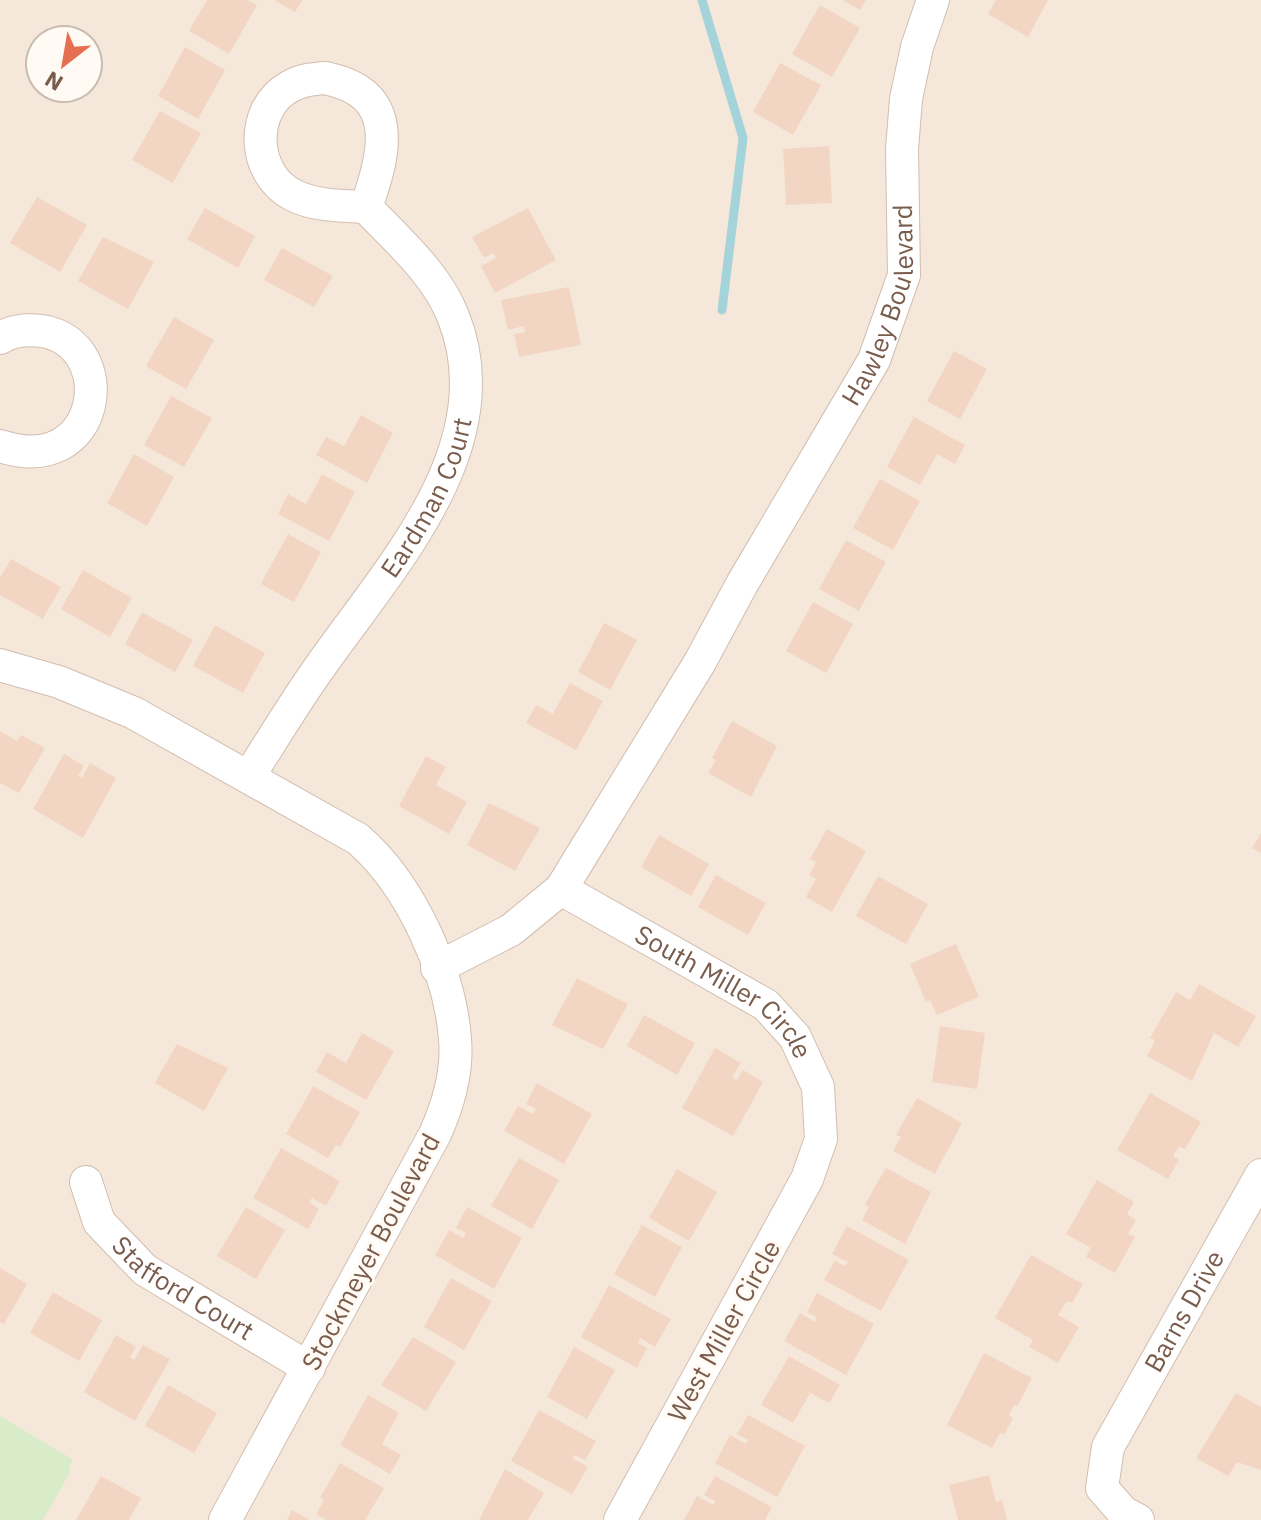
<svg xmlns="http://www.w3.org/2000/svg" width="1261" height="1520" viewBox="0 0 1261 1520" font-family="'IBM Plex Sans',sans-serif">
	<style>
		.residential { fill: #f5e8da; fill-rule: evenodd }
		.green { fill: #d8ecc9 }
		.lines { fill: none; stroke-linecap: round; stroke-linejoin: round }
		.stream { stroke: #a5d3da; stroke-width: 9 }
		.building { fill: #f3d5c3 }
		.street-casing { stroke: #d1beb0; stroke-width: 34 }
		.street { stroke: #fff; stroke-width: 32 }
		.labels { text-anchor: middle; stroke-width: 6; stroke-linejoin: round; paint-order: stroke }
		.street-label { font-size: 26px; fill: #7a5c4d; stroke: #fffaf3 }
	</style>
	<rect width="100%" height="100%" fill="#fdf6ec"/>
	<path class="residential" d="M0,0H1261V1520H0ZM40,40H88V88H40Z"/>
	<path class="green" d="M0,1416L72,1459L68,1476L43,1520H0Z"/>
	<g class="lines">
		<path class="stream" d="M702,0L743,138L722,310"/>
	</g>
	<g class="building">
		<path d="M207,0H248L257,5L229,54L189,31Z"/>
		<path d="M274,0H302L295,12Z"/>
		<path d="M842,0H866L860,10Z"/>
		<path d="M996,0H1048L1028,37L988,14Z"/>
		<path d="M820,5L860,28L832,77L792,54Z"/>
		<path d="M185,47L225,70L198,119L158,96Z"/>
		<path d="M780,63L821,85L793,135L753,112Z"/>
		<path d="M160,111L201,133L173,183L132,160Z"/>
		<path d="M829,146L832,203L786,205L783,149Z"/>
		<path d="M37,197L87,225L60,272L10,243Z"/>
		<path d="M205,208L255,236L238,268L187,239Z"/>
		<path d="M528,208L556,260L495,293L481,266L496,258L493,253L484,258L472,237Z"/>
		<path d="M103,237L154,262L128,309L78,281Z"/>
		<path d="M282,248L333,276L314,307L264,280Z"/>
		<path d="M569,287L581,345L519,357L514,334L525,332L524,326L508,330L501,300Z"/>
		<path d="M174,317L214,340L186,389L146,366Z"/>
		<path d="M954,351L987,369L960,419L927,401Z"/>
		<path d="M171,396L212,418L184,467L144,445Z"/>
		<path d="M361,415L393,433L367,483L316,455L326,437L344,446Z"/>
		<path d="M914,417L965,445L955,464L937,454L920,485L887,467Z"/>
		<path d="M134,454L174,477L147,526L107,503Z"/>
		<path d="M322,474L355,492L329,541L278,514L288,494L306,504Z"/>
		<path d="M880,479L920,501L893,550L853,528Z"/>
		<path d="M288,534L321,552L294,602L261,584Z"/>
		<path d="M846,540L886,562L859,611L819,589Z"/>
		<path d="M11,559L61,587L43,619L0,595V578Z"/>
		<path d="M83,570L132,598L110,637L61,609Z"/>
		<path d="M813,602L853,624L826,673L786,651Z"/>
		<path d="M142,612L193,640L175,672L125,644Z"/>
		<path d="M604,623L637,640L610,690L578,672Z"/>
		<path d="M215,625L265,653L243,693L193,666Z"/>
		<path d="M570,683L603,701L576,750L526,723L536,705L553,714Z"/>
		<path d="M732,721L777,746L751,797L708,773L716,760L712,758Z"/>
		<path d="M0,731L17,741L21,735L45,748L19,793L0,783Z"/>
		<path d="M64,754L84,766L78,776L82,778L90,763L116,778L83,838L33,809Z"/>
		<path d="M426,756L446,767L436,785L467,802L449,834L399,806Z"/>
		<path d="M489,803L540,828L515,871L467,845Z"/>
		<path d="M827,829L866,851L832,912L806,897L816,879L809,875L816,862L810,859Z"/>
		<path d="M1261,833V853L1252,848Z"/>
		<path d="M659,835L709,864L691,896L641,867Z"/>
		<path d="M716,875L766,903L748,935L698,907Z"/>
		<path d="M878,876L928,904L906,944L856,916Z"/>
		<path d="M956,944L979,997L937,1015L930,1000L926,1002L910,964Z"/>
		<path d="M577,978L628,1004L603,1049L552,1025Z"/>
		<path d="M1199,984L1256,1016L1238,1047L1214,1033L1192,1081L1147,1056L1155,1041L1150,1038L1176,992L1190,1000Z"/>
		<path d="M644,1015L695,1043L677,1075L627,1046Z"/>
		<path d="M940,1026L985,1033L977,1089L932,1082Z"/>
		<path d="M362,1033L394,1051L366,1100L316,1072L327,1052L346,1063Z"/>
		<path d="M177,1044L228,1068L204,1111L155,1083Z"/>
		<path d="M715,1048L741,1063L732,1077L737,1080L743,1070L763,1082L733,1136L682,1108Z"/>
		<path d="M537,1083L592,1114L564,1164L504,1131L518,1106L533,1114L536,1109L526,1104Z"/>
		<path d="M313,1086L360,1112L340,1147L336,1145L328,1158L286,1134Z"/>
		<path d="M1150,1093L1201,1122L1185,1149L1179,1147L1173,1156L1179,1160L1168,1179L1117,1150Z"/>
		<path d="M917,1098L962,1123L935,1174L893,1151L901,1137L896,1135Z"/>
		<path d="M281,1148L340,1181L326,1206L312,1198L309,1202L319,1209L308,1229L253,1198Z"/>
		<path d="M519,1158L559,1180L532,1229L491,1206Z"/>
		<path d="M886,1168L931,1192L905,1244L862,1220L869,1207L865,1204Z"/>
		<path d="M677,1169L717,1192L689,1241L649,1218Z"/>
		<path d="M1097,1180L1134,1202L1127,1214L1136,1220L1128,1234L1135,1237L1115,1273L1086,1257L1091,1248L1066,1234Z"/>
		<path d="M246,1207L285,1230L256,1279L217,1256Z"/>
		<path d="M467,1207L522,1238L494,1289L435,1255L449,1230L463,1238L466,1233L456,1228Z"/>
		<path d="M642,1225L682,1247L655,1297L614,1274Z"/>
		<path d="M847,1226L909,1260L881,1311L824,1280L835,1261L845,1266L848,1262L832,1254Z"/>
		<path d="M1031,1255L1083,1284L1072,1303L1067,1301L1058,1315L1079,1327L1058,1363L1029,1347L1033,1340L995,1318Z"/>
		<path d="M0,1268L27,1284L4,1324L0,1322Z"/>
		<path d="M451,1278L492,1301L464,1350L424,1327Z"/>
		<path d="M609,1285L671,1319L655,1347L640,1338L638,1343L647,1348L637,1368L581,1337Z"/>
		<path d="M53,1292L102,1320L79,1361L30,1333Z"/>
		<path d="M817,1293L874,1324L846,1375L784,1341L800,1313L815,1322L817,1318L807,1312Z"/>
		<path d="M116,1335L136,1347L130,1357L134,1360L143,1345L170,1359L135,1421L84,1392Z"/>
		<path d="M413,1337L456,1362L426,1411L381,1385Z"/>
		<path d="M574,1347L615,1370L587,1419L547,1397Z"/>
		<path d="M984,1353L1032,1378L1017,1407L1014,1405L1009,1415L1013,1418L1004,1435L1000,1433L992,1448L947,1425Z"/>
		<path d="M789,1356L840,1385L829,1403L810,1393L793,1423L761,1405Z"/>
		<path d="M168,1385L217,1413L194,1453L145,1426Z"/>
		<path d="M1236,1393L1261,1407V1470L1237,1462L1228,1476L1196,1458Z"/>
		<path d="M368,1395L399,1413L382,1444L401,1455L390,1474L340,1445Z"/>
		<path d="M539,1410L596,1441L585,1460L574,1455L572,1458L588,1467L572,1494L511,1461Z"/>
		<path d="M748,1415L805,1446L777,1497L715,1463L730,1435L746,1444L748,1440L737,1434Z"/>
		<path d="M340,1463L384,1488L365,1520H326L316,1514L324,1500L320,1498Z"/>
		<path d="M505,1469L544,1493L528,1520H479Z"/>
		<path d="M989,1475L996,1502L1002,1500L1007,1520H958L949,1485Z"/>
		<path d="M101,1476L141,1498L129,1520H76Z"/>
		<path d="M715,1476L772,1507L765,1520H684L697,1496L713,1505L715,1501L704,1495Z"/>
		<path d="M292,1510L310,1520H287Z"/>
	</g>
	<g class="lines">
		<g class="street-casing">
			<g id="street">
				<path d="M325,78C400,93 386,152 366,207C343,206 314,206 293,195C252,174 249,110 289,87C301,80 312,79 325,78Z"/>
				<path d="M0,338C13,330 27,329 42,331C121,344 102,480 0,446"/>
				<path d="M0,665L59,682L134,713L358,839C410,884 450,971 455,1039C458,1072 448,1105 435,1134L225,1520"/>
				<path id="s1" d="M249,776C273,739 296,700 322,664C391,566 505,444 453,316C436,273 398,241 366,207"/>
				<path id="s2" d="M561,889L766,1005L795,1037L818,1087L821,1139L807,1179L620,1520"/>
				<path id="s3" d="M437,968L511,930L561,889L700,662L742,584L874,360L904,275L902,149L906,99L917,47L933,0"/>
				<path id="s4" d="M86,1182L99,1222L145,1270L309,1368"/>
				<path id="s5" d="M1138,1520L1123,1512L1102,1488L1108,1447L1261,1175"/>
			</g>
		</g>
		<use href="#street" class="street"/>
	</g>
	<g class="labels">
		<g class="street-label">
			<text dy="9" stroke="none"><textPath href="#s3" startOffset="818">Hawley Boulevard</textPath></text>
			<text dy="9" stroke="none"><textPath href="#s1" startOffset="332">Eardman Court</textPath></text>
			<text dy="9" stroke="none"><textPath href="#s2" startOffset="194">South Miller Circle</textPath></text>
			<text transform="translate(371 1252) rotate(-62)" y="9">Stockmeyer Boulevard</text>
			<text dy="9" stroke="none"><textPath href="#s4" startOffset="150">Stafford Court</textPath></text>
			<text dy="9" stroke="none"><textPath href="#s5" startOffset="246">Barns Drive</textPath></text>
			<text transform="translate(724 1331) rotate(-61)" y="9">West Miller Circle</text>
		</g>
	</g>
	<g transform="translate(64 64) rotate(211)"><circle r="38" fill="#fffaf3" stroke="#cabbb1" stroke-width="2"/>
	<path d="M0-6L14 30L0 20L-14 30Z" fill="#e76f51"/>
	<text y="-12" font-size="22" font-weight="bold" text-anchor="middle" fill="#7a5c4d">N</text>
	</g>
</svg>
